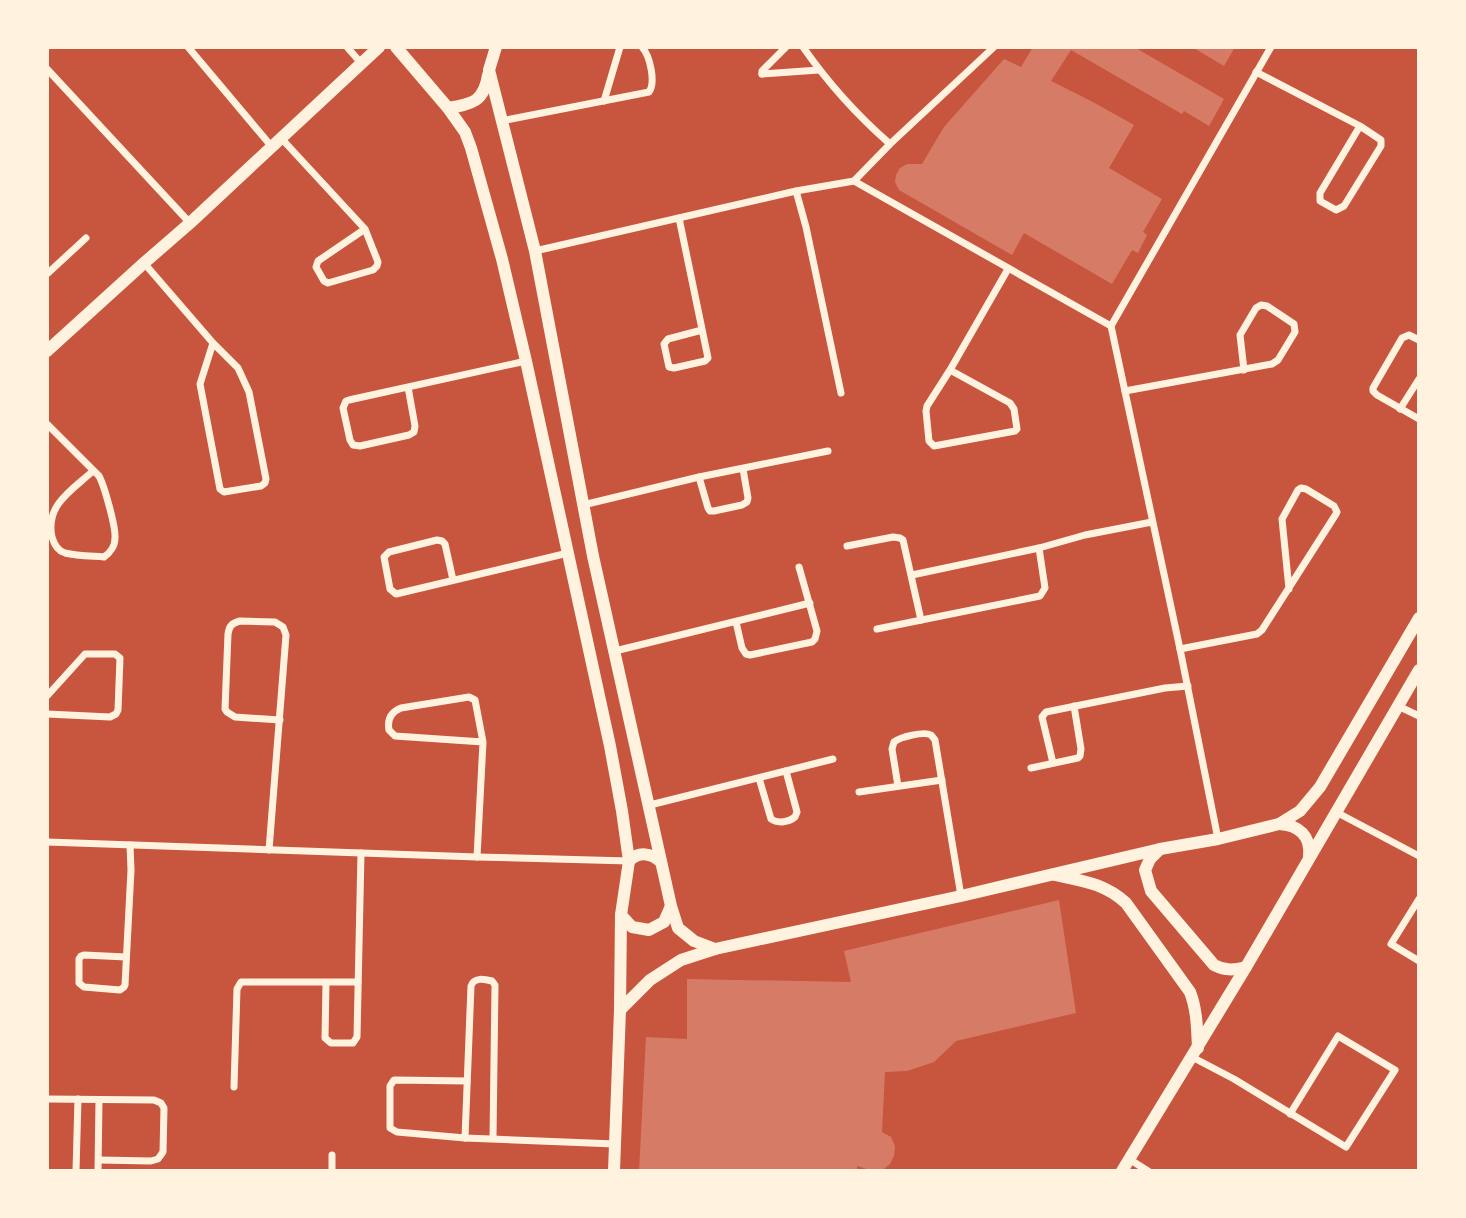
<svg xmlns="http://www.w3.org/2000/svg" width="1466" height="1218" viewBox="0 0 1466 1218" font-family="Barlow,sans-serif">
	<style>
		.building { fill: #d67c66 }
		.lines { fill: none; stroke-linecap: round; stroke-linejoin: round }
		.minor { stroke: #fff3e0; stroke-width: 7 }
		.tertiary { stroke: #fff3e0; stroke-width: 12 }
	</style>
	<rect width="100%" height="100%" fill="#c8553d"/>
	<g class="building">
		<path d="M1033,47H1134L1224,99L1209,126L1184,111L1182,114L1071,50L1051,81L1091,101L1134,125L1109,168L1162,199L1143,232L1147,235L1138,253L1132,250L1112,284L1024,233L1012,255L899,190L895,182L896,175L900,168L907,164H922L944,127L1004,59L1021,67Z"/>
		<path d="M1192,47H1235L1224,66Z"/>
		<path d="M1059,900L1076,1013L956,1041L934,1062L907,1071L885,1072L882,1132L891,1137L895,1146L894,1156L890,1164L884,1169L873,1171L857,1166V1171H639L646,1037L687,1039V979L851,982L844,951Z"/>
	</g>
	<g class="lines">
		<g class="minor">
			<path d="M188,47L272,147"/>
			<path d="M347,47L361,63"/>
			<path d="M803,47C828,83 858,116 890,144"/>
			<path d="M47,69L190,223"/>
			<path d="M1256,72L1360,126L1381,140V146L1344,206L1336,210L1320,201V193L1360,126"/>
			<path d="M762,74L819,70"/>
			<path d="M762,74V71L786,47"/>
			<path d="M604,101L620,47"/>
			<path d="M501,121L649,92C656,82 650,56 642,47"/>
			<path d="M281,138L365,229L378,262L377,266L373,270L328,283L324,281L316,267L318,261L365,229"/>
			<path d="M854,181L1111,326L1180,649L1218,839"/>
			<path d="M796,191L806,227L841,393"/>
			<path d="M679,218L708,358L705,361L674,368L669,367L664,344L668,339L702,330"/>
			<path d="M535,251L796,191L854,181L890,144L994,47"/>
			<path d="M144,263L213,343L238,368L249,392L266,479L265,483L261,486L224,492L220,489L200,384L213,343"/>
			<path d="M47,274L86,238"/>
			<path d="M1111,326L1271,47"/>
			<path d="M1419,340L1409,335L1402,338L1373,388V391L1377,395L1419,419"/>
			<path d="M950,370L1010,403L1014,409L1017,429L1015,431L934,446L929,441L926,411L927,406L950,370L1008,269"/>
			<path d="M408,387L415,426L414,432L409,435L360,446L353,445L350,440L343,408L346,401L349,400L526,361"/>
			<path d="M1125,391L1272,364L1278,360L1295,332L1294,324L1267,306L1261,305L1256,308L1240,335L1244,370"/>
			<path d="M1400,409L1419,379"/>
			<path d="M47,424L99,476C104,485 116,527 115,538C115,546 110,553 104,557C91,556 77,556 65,553C58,551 54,544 52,537C45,505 72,490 93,471"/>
			<path d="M699,477L708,508L710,511H714L742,505L747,502L748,498L743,469"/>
			<path d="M583,505L699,477L828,451"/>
			<path d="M847,546L893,537L900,538L903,540L921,620"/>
			<path d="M912,575L1039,548L1085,535L1152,522"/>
			<path d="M453,580L445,544L442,541L437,540L389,552L384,557L390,589L396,594L568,553"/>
			<path d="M736,622L742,648L746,654L750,655L812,642L815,639L817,631L799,567"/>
			<path d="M877,629L1040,596L1045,588L1039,548"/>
			<path d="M1180,649L1257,634L1262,630L1336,514L1337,512L1334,506L1306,489L1301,488L1298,490L1282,519L1289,589"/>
			<path d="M615,651L810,603"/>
			<path d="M47,696L85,654H115L120,658L118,710L116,714L110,717L47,714"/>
			<path d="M1398,706L1419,716"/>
			<path d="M1053,763L1042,717L1046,712L1165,688L1188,686"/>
			<path d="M1031,768L1078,758L1080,756L1081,749L1074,706"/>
			<path d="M759,778L771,819C778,824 789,822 795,817L797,812L786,771"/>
			<path d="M898,786L892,749L894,742C900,737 924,731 931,735C933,737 934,739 935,740L961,896"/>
			<path d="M859,792L942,780"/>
			<path d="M650,805L833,759"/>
			<path d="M1336,812L1419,856"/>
			<path d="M47,842L477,857L629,861"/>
			<path d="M269,850L286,635L283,627L275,622L240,621C232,623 229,626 228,634L225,709L227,712L235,717L280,720"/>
			<path d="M477,857L483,742L475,700L469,697L401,708C391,712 387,719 389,730L395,736L483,742"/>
			<path d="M1419,899L1391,944L1419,961"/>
			<path d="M126,957L84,955L81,956L79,959V983L84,987L120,990L124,987L125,985L131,870L130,845"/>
			<path d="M326,983L325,1038L331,1043H353L357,1037L361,853"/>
			<path d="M1192,1057L1234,1079L1346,1147L1395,1070L1338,1036L1290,1114"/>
			<path d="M467,1081L394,1080L390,1086V1128L397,1132L465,1138L615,1144"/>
			<path d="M234,1087L237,989L241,982H358"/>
			<path d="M47,1099L154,1100L161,1103L164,1108L163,1152L158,1159L151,1161L99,1160"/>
			<path d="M465,1138L471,986C474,977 484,979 492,981L495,985L493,1138"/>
			<path d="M1129,1159L1148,1171"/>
			<path d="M76,1171L78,1099"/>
			<path d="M98,1171L99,1100"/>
			<path d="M332,1171V1155"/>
		</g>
		<g class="tertiary">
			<path d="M396,47L448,108L465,132L471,148L502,259L526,361L610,746L622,811L629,861L621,915L620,1010L614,1171"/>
			<path d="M496,47L489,70L535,251L593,556L671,906L678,928L694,941L715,949"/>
			<path d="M448,108C472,104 484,102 488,75"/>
			<path d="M47,351L144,263L190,223L379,47"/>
			<path d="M1279,824C1299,825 1311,836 1309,856"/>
			<path d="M1160,849L1150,859L1145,870L1151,891L1214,965C1225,971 1234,970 1246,967"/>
			<path d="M629,861C639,851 651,853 661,862"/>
			<path d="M1055,875C1082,881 1104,883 1126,903L1190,992C1197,1010 1197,1028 1198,1048"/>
			<path d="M621,915L632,927L649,930L664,922L671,906"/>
			<path d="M620,1010L650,980L681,960L715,949L961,896L1160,849L1218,839L1279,824L1300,811L1320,787L1419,618"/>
			<path d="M1122,1171L1246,967L1419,670"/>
		</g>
	</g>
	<rect width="1466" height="1218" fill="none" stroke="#fff3e0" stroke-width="98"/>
</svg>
